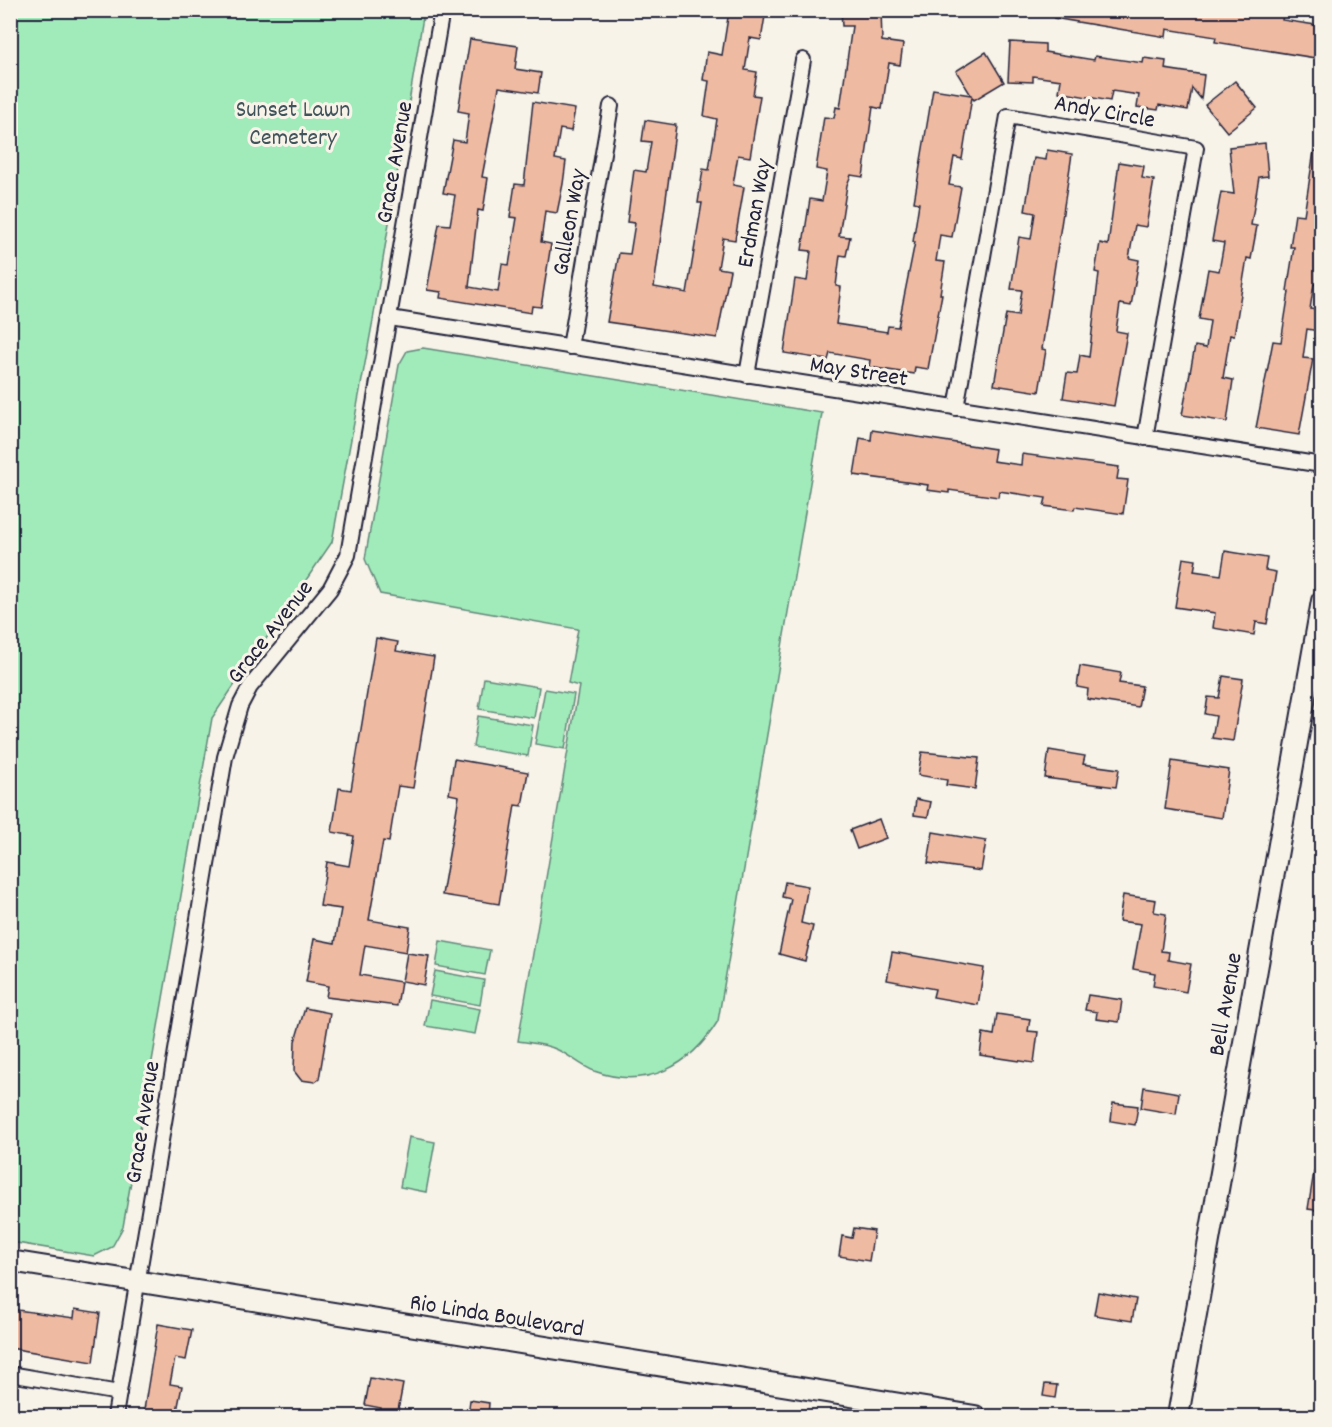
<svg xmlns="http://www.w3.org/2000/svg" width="1332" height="1427" viewBox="0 0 1332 1427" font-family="Dekko,sans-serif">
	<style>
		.green { fill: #a1ebba; stroke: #62867a; stroke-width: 1.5 }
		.building { fill: #efbaa2; stroke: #22223b; stroke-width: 1.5 }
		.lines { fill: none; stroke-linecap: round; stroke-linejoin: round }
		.street-casing { stroke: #22223b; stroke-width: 18 }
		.secondary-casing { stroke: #22223b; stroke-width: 24 }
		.street { stroke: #f7f3e8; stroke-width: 14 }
		.secondary { stroke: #f7f3e8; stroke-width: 20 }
		.labels { text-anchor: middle; stroke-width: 6; stroke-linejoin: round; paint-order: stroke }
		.park-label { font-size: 24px; fill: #42545b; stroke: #f7f3e8 }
		.street-label { font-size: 24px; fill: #22223b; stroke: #f7f3e8 }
	</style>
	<rect width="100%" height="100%" fill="#f7f3e8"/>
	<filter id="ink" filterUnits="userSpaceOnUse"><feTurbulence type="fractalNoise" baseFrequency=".0167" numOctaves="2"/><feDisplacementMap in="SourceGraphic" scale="12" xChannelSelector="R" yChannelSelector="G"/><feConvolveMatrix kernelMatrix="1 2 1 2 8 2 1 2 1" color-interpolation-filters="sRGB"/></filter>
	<g filter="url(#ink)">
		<g class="green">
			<path d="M10,11H424L373,320L332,542L212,718L123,1227L112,1247L94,1256L11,1242Z"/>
			<path d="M423,348L822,413L718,1021C690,1067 646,1090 594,1071C581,1066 571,1056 558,1050C546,1044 531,1043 518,1041L579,686L568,683L578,629L380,594L365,559L399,365L407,351Z"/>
			<path d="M484,678L539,687L534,718L479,709Z"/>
			<path d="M545,689L574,694L565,749L535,744Z"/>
			<path d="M478,716L533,725L528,756L473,747Z"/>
			<path d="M440,941L490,950L485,975L436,966Z"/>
			<path d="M435,971L484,980L480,1005L430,996Z"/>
			<path d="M430,1000L480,1009L475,1034L425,1026Z"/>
			<path d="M409,1137L435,1142L426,1192L400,1187Z"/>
		</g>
		<g class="building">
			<path d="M841,10H881L882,41L903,44L900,65L889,63L882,109L873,107L863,177L851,175L847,185L839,236L850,237L846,256L840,255L836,286L841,287L836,324L887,332L888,326L898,327L915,242H913L919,203L914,202L933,89L971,95L956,71L986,52L1004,82L974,100L972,97L962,159L954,157L949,185L961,187L952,237L940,235L936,261L945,262L940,294H942L928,369L915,367L914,374L869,367L870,360L830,353L828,360L784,353L795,279L807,281L811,251L802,250L810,199L822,201L827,171L816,169L824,117L834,118L836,107L840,108L852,26H842Z"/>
			<path d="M1054,10H1217L1231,13L1232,10H1284L1282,20L1322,26V59L1215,42L1216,37L1167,29L1166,37L1054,18Z"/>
			<path d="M729,11L765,16L761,40L750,38L745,70L757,72L753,95L760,96L750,157L738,155L733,185L744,187L735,240L723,238L718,268L730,270L717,338L607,322L619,253L630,254L635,223L627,222L634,170L646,172L651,142L642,141L645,120L676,125L654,287L687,293L702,203H698L703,169L709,170L717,119L704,116L709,81L703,80L707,52L722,55Z"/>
			<path d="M470,39L518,46L515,69L541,73L538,93L499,87L482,177L488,178L483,211L478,210L469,287L498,292L502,264L509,265L517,218L510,217L515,184L524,185L533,102L575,109L571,131L560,129L555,159L566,161L563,184L557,213L545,211L541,242L551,244L541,307L532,306L531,313L440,298L441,292L427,290L439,224L450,225L455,195L443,193L453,140L465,142L469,113L458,111Z"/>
			<path d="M1010,42L1045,44V52L1094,60L1095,56L1143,63L1144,58L1166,61L1165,69L1204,75L1201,99L1192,88L1188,110L1159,105L1158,110L1137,107L1139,95L1112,91L1110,101L1059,92L1061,80L1033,76V82L1008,81Z"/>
			<path d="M1235,81L1257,108L1227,132L1205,105Z"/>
			<path d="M1265,143L1268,176L1259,177L1251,225L1257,226L1251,259L1247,258L1234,336L1230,335L1223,378L1233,380L1227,422L1182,415L1195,346L1206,348L1210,321L1199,319L1208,269L1219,271L1224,243L1212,241L1221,192L1234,194L1229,147Z"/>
			<path d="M1047,150L1072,154L1042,349L1046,350L1039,392L994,385L1006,314L1018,316L1022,290L1011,289L1019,237L1031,239L1035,213L1025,211L1034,158L1046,160Z"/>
			<path d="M1314,151L1322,152L1319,263H1322V285L1314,284L1310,309L1322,310V314L1319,331L1307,329L1303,358L1313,359L1299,435L1256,428L1273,341L1281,342L1289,292L1287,291L1294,247H1290L1295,214L1304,215Z"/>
			<path d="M1119,162L1144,166L1142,178L1154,180L1146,227L1135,225L1129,258L1139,260L1131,306L1120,304L1116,331L1127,333L1114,406L1063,398L1067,373L1077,374L1080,355L1089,357L1099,273L1095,272L1100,243L1108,245Z"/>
			<path d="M872,430L995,449L993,461L1021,465L1022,454L1119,467L1117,479L1128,480L1123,514L1075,507L1074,510L1044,506L1046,498L999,491L998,497L949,490V493L927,490L928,485L854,475L860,438L871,440Z"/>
			<path d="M1225,551L1267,558L1265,570L1276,572L1267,624L1256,622L1254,635L1213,628L1215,613L1175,607L1183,558L1196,560L1194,571L1221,575Z"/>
			<path d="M376,638L398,642L396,651L434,657L413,788L398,786L389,842L383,841L369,920L410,927L406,952L365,945L360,975L401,982L397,1006L326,997L328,986L306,982L314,939L335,943L341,909L320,906L327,862L349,866L354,836L332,832L339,788L351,790Z"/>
			<path d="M1080,666L1121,673L1119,683L1142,686L1138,707L1087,699L1088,689L1077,687Z"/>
			<path d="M1223,676L1243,679L1233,741L1212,738L1216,716L1205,714L1208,697L1219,698Z"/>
			<path d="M1049,750L1085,756L1083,764L1119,769L1116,787L1045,778Z"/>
			<path d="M922,752L979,758L975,789L946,785L947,780L918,775Z"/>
			<path d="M454,759L528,772L522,806L515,805L499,904L442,895L459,796L449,794Z"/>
			<path d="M1172,761L1229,770L1222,818L1165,809Z"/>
			<path d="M916,799L931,802L928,817L914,815Z"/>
			<path d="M879,819L886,838L857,849L850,830Z"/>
			<path d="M933,832L986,841L981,871L928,863Z"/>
			<path d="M785,882L808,886L801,923L813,926L805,961L779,954L791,899L782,897Z"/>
			<path d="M1123,895L1156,900L1154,912L1166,914L1161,951L1169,952L1168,960L1191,964L1186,992L1153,986L1155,973L1133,969L1141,924L1119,921Z"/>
			<path d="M892,952L984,968L978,1005L933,997L935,989L887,980Z"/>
			<path d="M407,953L429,956L424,985L402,981Z"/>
			<path d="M1088,995L1122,1000L1119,1022L1096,1019L1097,1012L1085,1010Z"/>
			<path d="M305,1008L330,1013L319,1079L315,1082L301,1080L294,1071L295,1041Z"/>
			<path d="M997,1014L1030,1019L1028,1031L1038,1032L1034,1063L980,1055L983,1033L994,1035Z"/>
			<path d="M1144,1087L1179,1093L1176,1114L1141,1108Z"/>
			<path d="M1113,1103L1138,1106L1135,1125L1111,1121Z"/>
			<path d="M1314,1172L1322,1173V1211L1308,1209Z"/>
			<path d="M854,1228L874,1231L869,1261L839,1256L842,1236L852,1238Z"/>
			<path d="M1098,1292L1136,1299L1132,1321L1094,1315Z"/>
			<path d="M10,1309L74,1318L75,1309L100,1313L93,1362L10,1348Z"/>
			<path d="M158,1324L192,1330L186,1360L175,1358L170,1384L182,1386L176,1416H143Z"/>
			<path d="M370,1378L403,1384L397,1416H380L381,1408L365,1405Z"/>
			<path d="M1045,1384L1057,1385L1055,1398L1043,1396Z"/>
			<path d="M470,1400L489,1403L488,1416H468Z"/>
		</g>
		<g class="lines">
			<g class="street-casing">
				<g id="street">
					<path d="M390,318L1322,465"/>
					<path d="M570,347L611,106"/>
					<path d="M747,375L803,60"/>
					<path d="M956,408L1008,116L1196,148L1145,438"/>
					<path d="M10,1374L119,1393"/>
					<path d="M115,1416L225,757L240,706L250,687L330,589L348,555L442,10"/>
				</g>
			</g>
			<g class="secondary-casing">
				<g id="secondary">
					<path d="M10,1261L975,1416"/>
					<path d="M1178,1416L1322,601"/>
				</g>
			</g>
			<use href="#street" class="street"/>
			<use href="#secondary" class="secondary"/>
		</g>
	</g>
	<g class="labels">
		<g class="park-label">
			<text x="293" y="116">Sunset Lawn<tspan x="293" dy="28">Cemetery</tspan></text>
		</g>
		<g class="street-label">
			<text transform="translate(1105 110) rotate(10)" y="8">Andy Circle</text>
			<text transform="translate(393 162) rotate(-80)" y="8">Grace Avenue</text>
			<text transform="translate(753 213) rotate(-80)" y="8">Erdman Way</text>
			<text transform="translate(568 222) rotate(-80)" y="8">Galleon Way</text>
			<text transform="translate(859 370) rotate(9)" y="8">May Street</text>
			<text transform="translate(269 631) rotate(-52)" y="8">Grace Avenue</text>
			<text transform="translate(1224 1004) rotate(-80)" y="8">Bell Avenue</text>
			<text transform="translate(141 1122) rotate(-81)" y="8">Grace Avenue</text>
			<text transform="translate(497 1314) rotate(9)" y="8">Rio Linda Boulevard</text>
		</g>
	</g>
	<rect width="1332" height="1427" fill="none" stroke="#f7f3e8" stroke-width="36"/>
	<rect x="18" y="18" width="1296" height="1391" fill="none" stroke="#22223b" stroke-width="2" filter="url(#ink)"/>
</svg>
